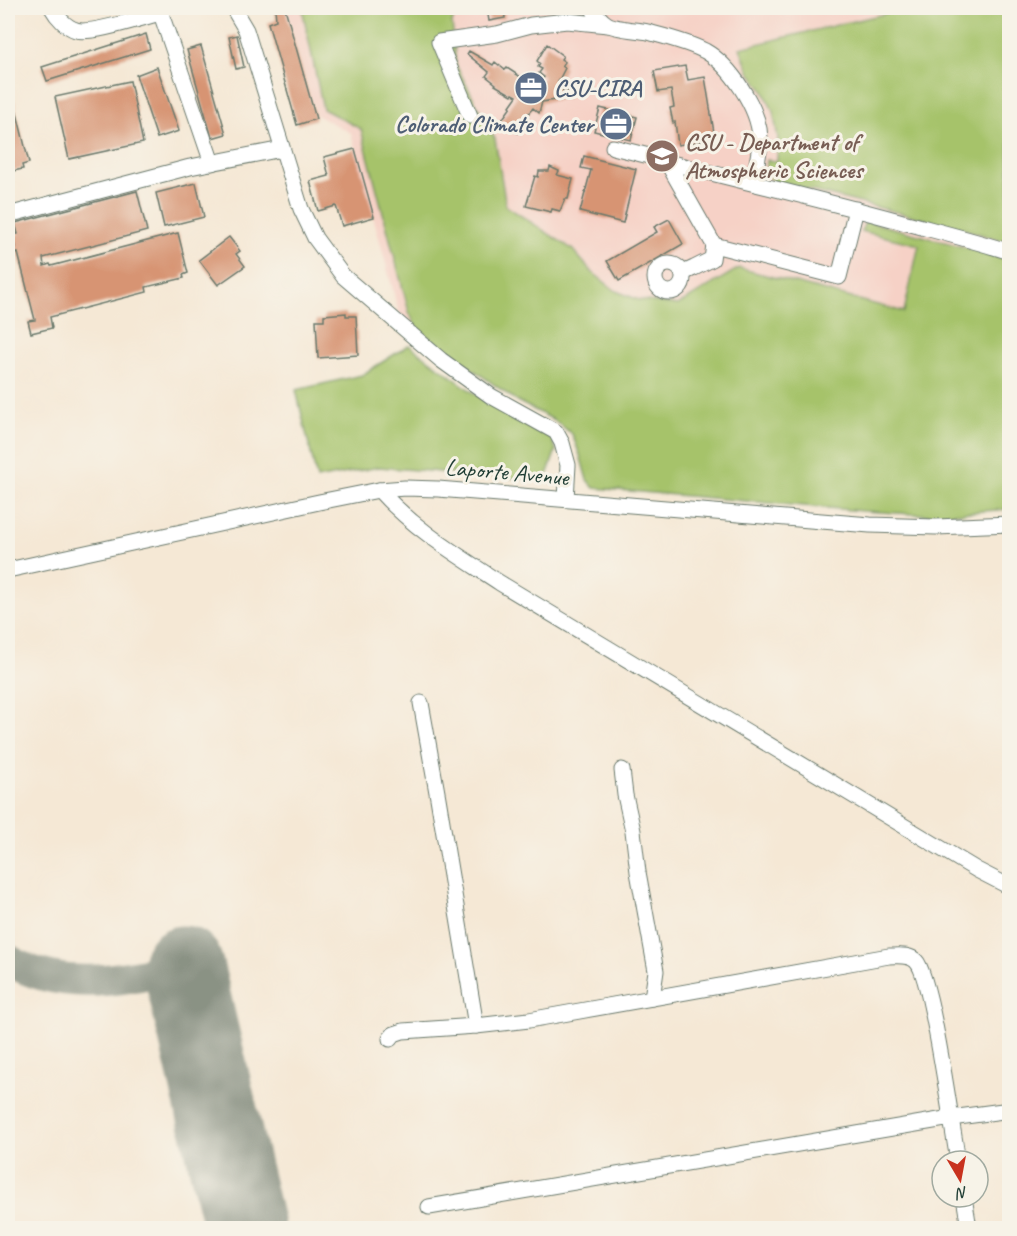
<svg xmlns="http://www.w3.org/2000/svg" width="1017" height="1236" viewBox="0 0 1017 1236" font-family="Caveat,sans-serif">
	<style>
		.built { fill: #f6d1c6 }
		.green { fill: #a6c36a; stroke: #62804f; stroke-width: 1.5 }
		.lines { fill: none; stroke-linecap: round; stroke-linejoin: round }
		.taxiway { stroke: #8a9284; stroke-width: 32 }
		.runway { stroke: #8a9284; stroke-width: 81 }
		.building { fill: #d79473 }
		.minor-casing { stroke: #6a796c; stroke-width: 17 }
		.minor { stroke: #fff; stroke-width: 15 }
		.labels { text-anchor: middle; stroke-width: 6; stroke-linejoin: round; paint-order: stroke }
		.service-label { font-size: 24px; font-weight: bold; fill: #4e5e75; stroke: #f7f3e8; text-anchor: start }
		.education-label { font-size: 24px; font-weight: bold; fill: #785e54; stroke: #f7f3e8; text-anchor: start }
		.street-label { font-size: 24px; fill: #1f3d34; stroke: #f7f3e8 }
	</style>
	<rect width="100%" height="100%" fill="#f7f3e8"/>
	<filter id="ink" filterUnits="userSpaceOnUse"><feTurbulence type="fractalNoise" baseFrequency=".0167" numOctaves="2"/><feDisplacementMap in="SourceGraphic" scale="12" xChannelSelector="R" yChannelSelector="G"/><feConvolveMatrix kernelMatrix="1 2 1 2 8 2 1 2 1" color-interpolation-filters="sRGB"/></filter>
	<filter id="wash" filterUnits="userSpaceOnUse"><feTurbulence type="fractalNoise" baseFrequency=".008" numOctaves="4" result="noise"/><feDisplacementMap in="SourceGraphic" scale="24" xChannelSelector="R" yChannelSelector="G"/><feGaussianBlur stdDeviation="1.35" result="paint"/><feColorMatrix in="noise" values="0 0 0 0 0 0 0 0 0 0 0 0 0 0 0 0 0 1.4 0 .05"/><feComposite in="paint" operator="in"/></filter>
	<g filter="url(#wash)">
		<rect width="100%" height="100%" fill="#f5e8d5"/>
		<path class="built" d="M286,8H1009V509L931,515L863,511L594,488L587,480L580,455L572,434L554,420L517,401L463,364L400,317L351,133L316,115Z"/>
		<g class="green">
			<path d="M302,8H459L452,22L456,65L495,139L506,206L572,249L592,272L616,291L639,300L678,305L739,268L904,312L919,245L861,231L866,221L1009,259V509L931,515L863,511L594,488L587,480L580,455L572,434L554,420L517,401L417,329L409,312L361,129L323,109Z"/>
			<path d="M909,8H1009V243L964,229L773,181C766,174 765,170 767,160L777,161L778,138L773,111L763,90L749,71L740,48Z"/>
			<path d="M409,345L474,393L551,437L556,450L547,475L540,480L379,467L317,479L296,390L362,375Z"/>
		</g>
		<g class="lines">
			<path class="taxiway" d="M8,960C66,994 121,979 183,966"/>
			<path class="runway" d="M183,966L244,1228"/>
		</g>
		<g id="blocks">
			<g class="building">
				<path d="M275,8H285L316,119L297,125L268,23L276,20Z"/>
				<path d="M487,8H504L505,18L489,21Z"/>
				<path d="M146,34L150,49L47,81L42,67Z"/>
				<path d="M237,35L244,67L236,69L229,37Z"/>
				<path d="M547,44L563,56L561,59L565,62L562,66L565,68L558,82H562L563,91L567,90L568,98L542,102L539,113L533,108L526,116L528,118L518,133L509,128L508,129L499,124L511,107L510,106L517,96L513,94L512,95L495,85L496,84L486,76L489,72L467,54L469,51L493,65L495,62L505,70L507,68L524,79L520,86L523,87L526,82L538,80L540,82L544,77L539,73L542,69L538,67L540,64L537,61Z"/>
				<path d="M201,46L226,134L212,138L187,50Z"/>
				<path d="M685,66L688,80L705,77L715,139L678,145L675,122L673,123L670,108L674,107L671,90L658,92L654,71Z"/>
				<path d="M157,67L179,131L157,138L136,75Z"/>
				<path d="M130,81L143,143L69,159L55,97Z"/>
				<path d="M12,93L29,163L22,165L23,169L8,172V94Z"/>
				<path d="M600,108L637,117L631,140L594,131Z"/>
				<path d="M355,149L374,217L342,226L336,206L318,211L310,181L329,176L324,157Z"/>
				<path d="M584,156L636,169L623,223L580,212L591,170L581,168Z"/>
				<path d="M550,167L559,171L557,175L573,179L568,199H565L560,211L552,209L551,212L526,206L535,176L538,177L539,171H549Z"/>
				<path d="M196,183L204,217L164,227L156,193Z"/>
				<path d="M137,191L147,231L43,258L44,266L50,264L51,266L178,233L188,273L183,275L184,278L146,287L147,292L50,317L52,328L31,333L28,321L35,320L18,253L14,254L12,248L16,247L13,235L18,234L15,223Z"/>
				<path d="M669,219L683,244L619,281L607,261L657,232L654,227Z"/>
				<path d="M229,237L240,251L236,254L245,266L218,285L199,260Z"/>
				<path d="M346,313V316H356L358,355L318,358L316,320H324V315Z"/>
			</g>
		</g>
	</g>
	<g filter="url(#ink)">
		<use href="#blocks" fill-opacity="0" stroke="#6a796c" stroke-width="1.5"/>
		<g class="lines">
			<g class="minor-casing">
				<g id="minor">
					<path d="M52,8C57,17 66,27 76,30C90,35 144,17 161,13"/>
					<path d="M159,8L212,163"/>
					<path d="M233,8L246,30L301,209L315,238L343,276L441,360L491,396L556,432L562,443L568,465L566,499"/>
					<path d="M592,8C595,13 602,21 607,24C615,29 638,30 648,32C667,37 688,42 705,51C730,65 759,108 760,138C760,153 756,168 753,183"/>
					<path d="M470,116L439,42L497,34L531,25L567,21L608,25"/>
					<path d="M613,147L653,157L667,162"/>
					<path d="M856,209L839,277L714,245L667,162C744,181 822,200 899,221C936,231 973,240 1010,252"/>
					<path d="M8,215L190,167L282,149"/>
					<circle cx="669" cy="278" r="14"/>
					<path d="M683,273L694,268L712,259L714,245"/>
					<path d="M379,490C415,530 456,554 500,583L977,870L1010,887"/>
					<path d="M8,570L319,502L379,490L405,488L438,489L870,525L936,527L1010,524"/>
					<path d="M421,703L438,798L476,1026L529,1020L889,956C898,956 909,954 916,961C929,973 947,1093 951,1118L1010,1110"/>
					<path d="M622,770L625,795L633,831L638,872L656,971L652,998"/>
					<path d="M390,1039L394,1034L403,1031L476,1026"/>
					<path d="M964,1197L969,1228"/>
					<path d="M429,1207L951,1118L958,1161"/>
				</g>
			</g>
			<use href="#minor" class="minor"/>
		</g>
	</g>
	<defs>
		<g id="office-disc" transform="scale(1.725)"><circle r="9.5" fill="#5c6f8a" stroke="#f7f3e8"/><path d="M-6-3h4V-5.5h4V-3h4V5H-6ZM-1-4.5V-3h2v-1.5ZM-6 0V1H6V0Z" fill="#fff"/></g>
		<g id="school-disc" transform="scale(1.725)"><circle r="9.5" fill="#8d6e63" stroke="#f7f3e8"/><path d="M0-5L7-2L0 1L-7-2ZM-4 1L0 2.5L4 1V4Q0 6-4 4Z" fill="#fff"/></g>
	</defs>
	<g fill-rule="evenodd">
		<use href="#office-disc" x="531" y="88"/>
		<use href="#office-disc" x="616" y="124"/>
		<use href="#school-disc" x="662" y="156"/>
	</g>
	<g class="labels">
		<g class="service-label">
			<text x="554" y="96">CSU-CIRA</text>
			<text x="593" y="132" text-anchor="end">Colorado Climate Center</text>
		</g>
		<g class="education-label">
			<text x="685" y="150">CSU - Department of<tspan x="685" dy="28">Atmospheric Sciences</tspan></text>
		</g>
		<g class="street-label">
			<text transform="translate(507 472) rotate(5)" y="8">Laporte Avenue</text>
		</g>
	</g>
	<rect width="1017" height="1236" fill="none" stroke="#f7f3e8" stroke-width="30"/>
	<g transform="translate(960 1179) rotate(170)"><circle r="28" fill="#f7f3e8" stroke="#a1aaa0" stroke-width="1.5"/>
	<path d="M0-4.5L10 22L0 15L-10 22Z" fill="#c8321e"/>
	<text y="-9" font-size="16" font-weight="bold" text-anchor="middle" fill="#1f3d34">N</text>
	</g>
</svg>
